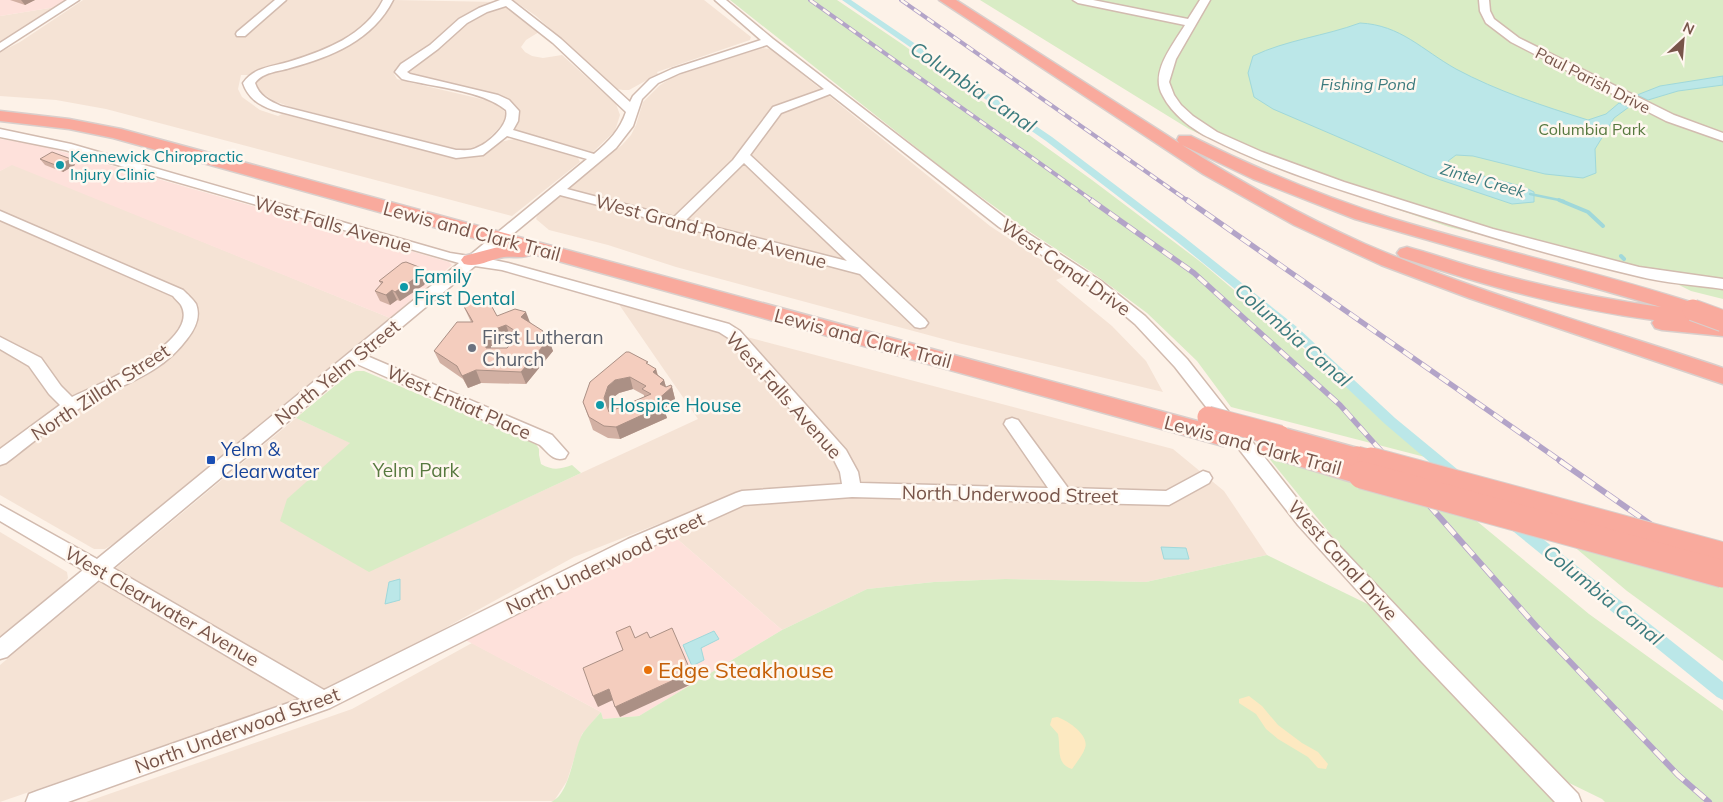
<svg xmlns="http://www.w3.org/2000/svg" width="1723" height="802" viewBox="0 0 1723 802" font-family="Mulish,sans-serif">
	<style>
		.residential { fill: #f5e3d5 }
		.commercial { fill: #fee1db }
		.green { fill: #d9ecc5 }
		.sand { fill: #fde9c1 }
		.water { fill: #bbe7e8; stroke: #a0d8da }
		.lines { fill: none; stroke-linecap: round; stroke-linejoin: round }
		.stream-far1 { stroke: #a0d8da; stroke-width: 2.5 }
		.stream { stroke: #a0d8da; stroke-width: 4 }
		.canal { fill: #bbe7e8; fill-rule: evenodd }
		.minor-casing { stroke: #d2bbaf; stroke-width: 3 }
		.highway-casing { stroke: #d9cfcc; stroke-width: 3 }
		.minor { fill: #fff; fill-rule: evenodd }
		.highway { fill: #f9aa9d; fill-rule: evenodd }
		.rail-far2-casing { stroke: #b3a4c8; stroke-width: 4 }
		.rail-far1-casing { stroke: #b3a4c8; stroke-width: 5.5 }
		.rail-casing { stroke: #b3a4c8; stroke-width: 6 }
		.rail-far2 { stroke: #fff7ef; stroke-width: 2.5; stroke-dasharray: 8; stroke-linecap: butt }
		.rail-far1 { stroke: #fff7ef; stroke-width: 4; stroke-dasharray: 11; stroke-linecap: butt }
		.rail { stroke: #fff7ef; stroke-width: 4.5; stroke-dasharray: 14; stroke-linecap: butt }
		.highway-bridge-far1-casing { stroke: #d9cfcc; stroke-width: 23; stroke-linecap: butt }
		.highway-bridge-casing { stroke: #d9cfcc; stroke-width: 29; stroke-linecap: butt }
		.highway-bridge-far1 { stroke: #f9aa9d; stroke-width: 21 }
		.highway-bridge { stroke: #f9aa9d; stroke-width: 27 }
		.wall { fill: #d2b0a3; fill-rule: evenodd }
		.shaded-wall { fill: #ab9085 }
		.building { fill: #f4cdbe; stroke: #ab9085; fill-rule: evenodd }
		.culture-dot { fill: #0f9aa8; stroke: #fff7ef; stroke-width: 2 }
		.worship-dot { fill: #6b7280; stroke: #fff7ef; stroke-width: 2 }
		.transit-dot { fill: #1a4fb4; stroke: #fff7ef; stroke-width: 2 }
		.food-dot { fill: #e8710a; stroke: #fff7ef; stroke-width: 2 }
		.labels { text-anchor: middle; stroke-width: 5; stroke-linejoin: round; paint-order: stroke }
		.far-street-label { font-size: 16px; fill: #78554a; stroke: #fff7ef }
		.far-water-label { font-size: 16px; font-style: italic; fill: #3c7b7e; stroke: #fff7ef }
		.far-park-label { font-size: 16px; fill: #57793f; stroke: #fff7ef }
		.far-culture-label { font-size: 16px; fill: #0d838f; stroke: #fff7ef; text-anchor: start }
		.street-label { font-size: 19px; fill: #78554a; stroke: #fff7ef }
		.culture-label { font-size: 19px; fill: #0d838f; stroke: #fff7ef; text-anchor: start }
		.worship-label { font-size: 19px; fill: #5b616d; stroke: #fff7ef; text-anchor: start }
		.transit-label { font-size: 19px; fill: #164399; stroke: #fff7ef; text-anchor: start }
		.park-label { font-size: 19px; fill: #57793f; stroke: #fff7ef }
		.water-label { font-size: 20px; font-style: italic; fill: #3c7b7e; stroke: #fff7ef }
		.near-food-label { font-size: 22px; fill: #c56008; stroke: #fff7ef; text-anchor: start }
	</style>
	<rect width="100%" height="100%" fill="#fdf2e8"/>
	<g class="residential">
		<path d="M83,0H275L238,31L249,33L286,0H381L375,13L368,21L355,32L332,45L301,59L257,71L248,75H241L238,89L242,97L260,110L278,116L282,114L455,158L475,156L486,153L500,142L514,139L578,158L580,162L512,216L106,109L56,100L0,96V52L20,42Z"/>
		<path d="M393,0L498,2L468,13L455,21L434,41L396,68L394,74L397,79L404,81L490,101L500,106L506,114L505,122L481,146L472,150H460L291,107L274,101L261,92L255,84L256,79L264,75L299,65L362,36L385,15Z"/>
		<path d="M513,0H704L751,37L750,40L657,72L658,74L629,90H623L617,89L536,16Z"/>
		<path d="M505,5L539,32L526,40L521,47L525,52L532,56L543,58L562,55L616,104L620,115L615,131L593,152L514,130L520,116L517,107L510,100L497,94L411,75L407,71L468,22Z"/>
		<path d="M56,7L0,44V16Z"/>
		<path d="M761,48L771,49L990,226L1049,265L1068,275L1056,280L1112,326L1146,361L1163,392L958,343L676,267L608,245L549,230L536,219L538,214L622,145L631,135L636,125L643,102L660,85L673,77Z"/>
		<path d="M12,164L390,318L116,542L105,549H94L0,495V171Z"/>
		<path d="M618,303L1173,449L1224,491L1267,555L1146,582L1005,579L934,582L867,589L782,630L668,531L661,523L574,557L356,677L293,701L0,802V665L296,418L351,443L288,499L369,571L698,419Z"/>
		<path d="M0,532L67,572L68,578L64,584L0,636Z"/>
		<path d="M472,643L601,712L582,734L567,781L554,801L86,802L352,709Z"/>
	</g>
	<g class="commercial">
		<path d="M0,0H67L56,7L0,16Z"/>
		<path d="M0,139L39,145L449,262L452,265L390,318L12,165L0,171Z"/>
		<path d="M668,531L782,630L639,716L603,719L601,712L456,635Z"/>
	</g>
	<g class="green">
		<path d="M730,0H837L902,44L1092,180L1202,263L1318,361L1425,457L1231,407L1197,361L1147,313L1093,273L1027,230L956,179Z"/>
		<path d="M980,0H1723V299L1691,291L1675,283L1449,227L1264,164L1189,129Z"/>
		<path d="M356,371H364L536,444L539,449V455L541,464C553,471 561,469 572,465L581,473L369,572L280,521L287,499L350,443L296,418L349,374Z"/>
		<path d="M1268,457L1467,513L1589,614L1723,711V802H1605L1602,799L1559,778L1345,552Z"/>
		<path d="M1565,539L1723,582V661L1627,591Z"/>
		<path d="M1267,555L1386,613L1556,802H551C571,794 573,749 583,733C588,726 595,719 601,712L603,719L639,716L782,630L867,589L934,582L1005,579L1146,582Z"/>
	</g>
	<g class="sand">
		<path d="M1249,696L1262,706L1278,725L1302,743L1318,752L1328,764L1326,769L1318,768L1308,757L1278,739L1266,729L1256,714L1239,703V699Z"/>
		<path d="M1057,717C1067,720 1090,735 1085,748C1083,755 1076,763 1072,769C1055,764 1061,747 1058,734L1050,725L1052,718Z"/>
	</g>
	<g class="water">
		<path d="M1360,23C1401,25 1422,50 1456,69C1497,91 1543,106 1588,120L1606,114L1619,103L1629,107L1614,118L1595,149L1596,173L1583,178L1545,174L1473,156L1456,155L1448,161L1458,169L1524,187L1534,192V202L1512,204L1429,176L1273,109L1254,97L1248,73L1253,56C1286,40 1325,36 1360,23Z"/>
		<path d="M1723,76V85L1678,91L1648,100L1637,95L1660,86Z"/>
		<path d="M1161,547L1186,548L1189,559H1164Z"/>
		<path d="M400,579V600L385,604L389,582Z"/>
		<path d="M714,631L719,639L701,648L704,660L692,666L683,645Z"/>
	</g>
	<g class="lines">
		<path class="stream-far1" d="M1530,194L1564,201"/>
		<g class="stream">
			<path d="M1559,200L1588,212L1603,226"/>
			<path d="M1621,256L1624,259"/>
		</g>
		<g class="canal">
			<path d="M842,0H851L1052,137L1184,237L1297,327L1395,418L1463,474L1465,478L1463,482L1458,483L1453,482L1385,424L1289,333L1176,241L1046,141Z"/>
			<path d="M1514,518L1519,520L1723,682V700L1717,697L1509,528L1507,524L1509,520Z"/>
		</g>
		<g class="minor-casing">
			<g id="minor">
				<path d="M67,0H79L0,51V43Z"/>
				<path d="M275,0H286L245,36H237L236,34L237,32Z"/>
				<path d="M383,0H393C373,40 331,57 290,68C277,72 263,72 255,83C259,96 270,101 281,106L456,150C462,150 471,151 476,148C489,143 510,124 506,110C482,90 433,87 402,79L395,72L401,64L430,45L459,19L479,8L500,0H511L561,39L630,102L633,96L650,79L672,69L761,40L715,0H726L773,39L1009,221L1101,281L1145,316L1187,359L1310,515L1435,647L1578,794L1581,802H1555L1421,661L1298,525L1175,367L1135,324L1091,287L999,227L830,94L781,113L750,155L925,319L928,323L925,327L920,328L915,327L860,274L560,195L484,258L508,263L729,324L740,331L846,450L858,472L860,483L1048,488L1004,424L1006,420L1012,418L1018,420L1068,488L1166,491L1203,471L1209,473L1212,478L1209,483L1169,505L852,497L744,505L642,551L330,708L68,802H26L29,794L37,791L300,699L99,580L7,657L0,659V638L83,570L0,521V505L97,559L459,263L65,150L0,137V129L71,144L450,253L469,256L587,159L507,136L483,155L456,158L273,110C259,105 248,98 243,83C254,67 271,67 288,62C324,51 365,36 383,0ZM506,6L553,43L626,112C620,130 609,141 594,154L513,130L518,121L519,111L509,100L498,95L410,74L407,72L438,49L467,23L487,12ZM767,45L824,89L773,107L733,160L674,217L567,189L616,148L633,126L642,99L658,83L680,73ZM744,163L847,261L686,220ZM475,266L502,270L719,332L730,339L834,460L840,472L842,484L742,491L736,493L628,539L324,690L113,568L357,364L540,445C548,452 553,462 565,458L568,453L552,435L367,356Z"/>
				<path d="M1073,0H1093L1188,19L1200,0H1210L1176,59L1169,82L1174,95L1181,105L1193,116L1217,132L1262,152L1344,182L1493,229L1639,267L1723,279V289C1695,285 1665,283 1637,276C1555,257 1474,232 1394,207C1332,187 1269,168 1210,138C1193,130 1172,114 1163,96C1149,73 1173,45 1185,25L1078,3Z"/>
				<path d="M1479,0H1489L1490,11L1494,19L1519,38L1674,115L1723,133V141L1666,121L1511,42L1486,23L1480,11Z"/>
				<path d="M0,211L183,290C187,294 193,299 196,304C201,317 195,329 187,339C159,377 117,385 80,408C54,424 30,445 6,463L0,465V449L60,405L49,394L29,366L0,349V337L41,358L61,386L72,397C95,386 202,342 181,305C179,302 175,299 173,296L0,220Z"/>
			</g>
		</g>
		<g class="highway-casing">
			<g id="highway">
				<path d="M939,0H956L1179,143L1177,140L1179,136H1191C1257,169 1324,197 1394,219C1496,250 1599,272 1700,305L1703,310L1700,315L1690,316L1689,318L1723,322V336L1662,330L1655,328L1652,323L1654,320C1567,309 1483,285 1400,257L1397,253L1400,249L1407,247C1433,254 1458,263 1484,270C1542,286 1601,299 1661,307L1355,219L1253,179L1182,145C1241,182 1302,216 1365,244C1481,294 1604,328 1723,368V384L1469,298L1381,265L1294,225L1203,174Z"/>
				<path d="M0,111L69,119L121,129L1223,428L1231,431L1235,437L1231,443L1223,446L533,254C524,259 514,256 504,257C491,259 478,268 464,264L461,260L464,256L502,246L113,138L69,129L0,121Z"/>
				<path d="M1288,429L1365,450L1369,457L1365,464L1361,465L1371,468L1374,475L1371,482L1362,485L1265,456L1261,450L1265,444L1273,441L1279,442L1276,438L1280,432Z"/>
			</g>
		</g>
		<use href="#minor" class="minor"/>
		<use href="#highway" class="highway"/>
		<g class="rail-far2-casing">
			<g id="rail-far2">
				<path d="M810,0L1093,201"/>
				<path d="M901,0L1188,201"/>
			</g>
		</g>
		<g class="rail-far1-casing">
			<g id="rail-far1">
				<path d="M1091,200L1194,273L1340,405L1391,462"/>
				<path d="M1187,200L1562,462"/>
			</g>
		</g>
		<g class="rail-casing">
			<g id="rail">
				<path d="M1390,461L1536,626L1678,775L1709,802"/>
				<path d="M1560,461L1723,575"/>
			</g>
		</g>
		<use href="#rail-far2" class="rail-far2"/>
		<use href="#rail-far1" class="rail-far1"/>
		<use href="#rail" class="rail"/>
		<g class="highway-bridge-far1-casing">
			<g id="highway-bridge-far1">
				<path d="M1693,310L1723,321"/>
				<path d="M1208,417L1280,436"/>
				<path d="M1357,457L1376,462"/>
			</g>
		</g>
		<g class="highway-bridge-casing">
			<g id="highway-bridge">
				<path d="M1371,461L1723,556"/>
				<path d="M1362,475L1723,574"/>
			</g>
		</g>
		<use href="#highway-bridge-far1" class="highway-bridge-far1"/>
		<use href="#highway-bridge" class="highway-bridge"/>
	</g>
	<g class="wall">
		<path d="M10,0H35L25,5Z"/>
		<path d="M40,159H71L75,165L63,172L45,165Z"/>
		<path d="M428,278L424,285L400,301L397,300L390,305L380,301L375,291L381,284L379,281Z"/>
		<path d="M462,303L497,316L530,322L545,338L553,351L526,384L481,383L468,388L463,379L440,363L434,351L471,322ZM511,338L514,340L507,348H491V346Z"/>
		<path d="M648,365L656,369L658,375L664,380L666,387H672L675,399L664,409L667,418L620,439L608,438L593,430L583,402ZM633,389L644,395V397L609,412L608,409L611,399L619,393Z"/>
	</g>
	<g class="shaded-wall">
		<path d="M21,0H35L25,5Z"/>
		<path d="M71,159L75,165L63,172L58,166Z"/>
		<path d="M424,269L428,278L424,285L400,301L395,292Z"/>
		<path d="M392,290L397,300L390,305L386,295Z"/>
		<path d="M526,312L531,325L521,317Z"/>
		<path d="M506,325L511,338L491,346V361L486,348L485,333Z"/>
		<path d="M543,331L546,341L549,339L553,351L526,384L521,372L539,336Z"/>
		<path d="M656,369L659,382L653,372Z"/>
		<path d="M476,370L481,383L468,388L462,376Z"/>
		<path d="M630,377L633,389L619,393L611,399L608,411L604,398L608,386L615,380Z"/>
		<path d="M664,380L667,391L672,387L675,399L664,409L667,418L620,439L616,427L656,401L660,384Z"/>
		<path d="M691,672L694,683L620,717L615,707Z"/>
		<path d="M609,689L613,700L598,707L593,696Z"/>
	</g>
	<g class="building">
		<path d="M52,152L71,159L58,166L40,159Z"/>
		<path d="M406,262L424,269L420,275L395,292L392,290L386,295L375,291L383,282L379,281L402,263Z"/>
		<path d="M485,294L497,316L515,309L526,312L521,317L543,331L539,336L549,339L521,372L476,370L462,376L457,366L434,351L457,322H473L462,303ZM506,325L520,334L507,348H486L485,333Z"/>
		<path d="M626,352H629L648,362L646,363L656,369L653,372L664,380L660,384L666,387L671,385L672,387L656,401L664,405L616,427L604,426L589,417L583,402L590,382ZM630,377L646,386L642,389L651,394L609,412L604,398L608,386L615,380Z"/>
		<path d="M630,626L635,638L647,632L650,638L672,628L691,672L615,707L609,689L593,696L583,668L623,650L616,632Z"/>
	</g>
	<g class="culture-dot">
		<circle cx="60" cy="165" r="5"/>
		<circle cx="404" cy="287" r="5"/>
		<circle cx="600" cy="405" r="5"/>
	</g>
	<circle class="worship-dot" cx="472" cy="348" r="5"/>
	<rect class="transit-dot" x="206" y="455" width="10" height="10" rx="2.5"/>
	<circle class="food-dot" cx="648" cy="670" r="5"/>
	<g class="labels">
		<g class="far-street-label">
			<text transform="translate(1593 80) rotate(27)" y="6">Paul Parish Drive</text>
		</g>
		<g class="far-water-label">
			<text x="1368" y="90">Fishing Pond</text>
			<text transform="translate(1483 180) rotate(16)" y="6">Zintel Creek</text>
		</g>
		<g class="far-park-label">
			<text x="1592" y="135">Columbia Park</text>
		</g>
		<g class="far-culture-label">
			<text x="70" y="162">Kennewick Chiropractic<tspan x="70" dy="18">Injury Clinic</tspan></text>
		</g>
		<g class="street-label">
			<text transform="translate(333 224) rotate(16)" y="7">West Falls Avenue</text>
			<text transform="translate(472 231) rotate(15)" y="7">Lewis and Clark Trail</text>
			<text transform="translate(711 231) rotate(15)" y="7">West Grand Ronde Avenue</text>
			<text transform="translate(1066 267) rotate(35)" y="7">West Canal Drive</text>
			<text transform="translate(863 338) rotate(15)" y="7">Lewis and Clark Trail</text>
			<text transform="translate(337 372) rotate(-39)" y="7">North Yelm Street</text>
			<text transform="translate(100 392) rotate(-33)" y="7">North Zillah Street</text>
			<text transform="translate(784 395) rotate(48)" y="7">West Falls Avenue</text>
			<text transform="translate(459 402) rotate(24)" y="7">West Entiat Place</text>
			<text transform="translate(1253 445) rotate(15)" y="7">Lewis and Clark Trail</text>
			<text transform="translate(1010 494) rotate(1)" y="7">North Underwood Street</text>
			<text transform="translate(1343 560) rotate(48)" y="7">West Canal Drive</text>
			<text transform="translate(605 563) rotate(-25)" y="7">North Underwood Street</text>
			<text transform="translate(162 606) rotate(30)" y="7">West Clearwater Avenue</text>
			<text transform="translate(237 730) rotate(-20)" y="7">North Underwood Street</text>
		</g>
		<g class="culture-label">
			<text x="414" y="283">Family<tspan x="414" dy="22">First Dental</tspan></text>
			<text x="610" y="412">Hospice House</text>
		</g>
		<g class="worship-label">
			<text x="482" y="344">First Lutheran<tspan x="482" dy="22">Church</tspan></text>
		</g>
		<g class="transit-label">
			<text x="221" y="456">Yelm &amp;<tspan x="221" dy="22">Clearwater</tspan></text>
		</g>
		<g class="park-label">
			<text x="416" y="477">Yelm Park</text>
		</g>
		<g class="water-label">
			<text transform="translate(973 87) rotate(34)" y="7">Columbia Canal</text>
			<text transform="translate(1293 335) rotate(41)" y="7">Columbia Canal</text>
			<text transform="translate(1603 595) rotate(39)" y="7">Columbia Canal</text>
		</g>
		<g class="near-food-label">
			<text x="658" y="678">Edge Steakhouse</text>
		</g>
	</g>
	<g transform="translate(1683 40) rotate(26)" stroke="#fff7ef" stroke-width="4" paint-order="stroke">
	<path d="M0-4L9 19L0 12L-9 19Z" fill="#78554a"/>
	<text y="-8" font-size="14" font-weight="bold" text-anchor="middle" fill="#78554a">N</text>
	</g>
</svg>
